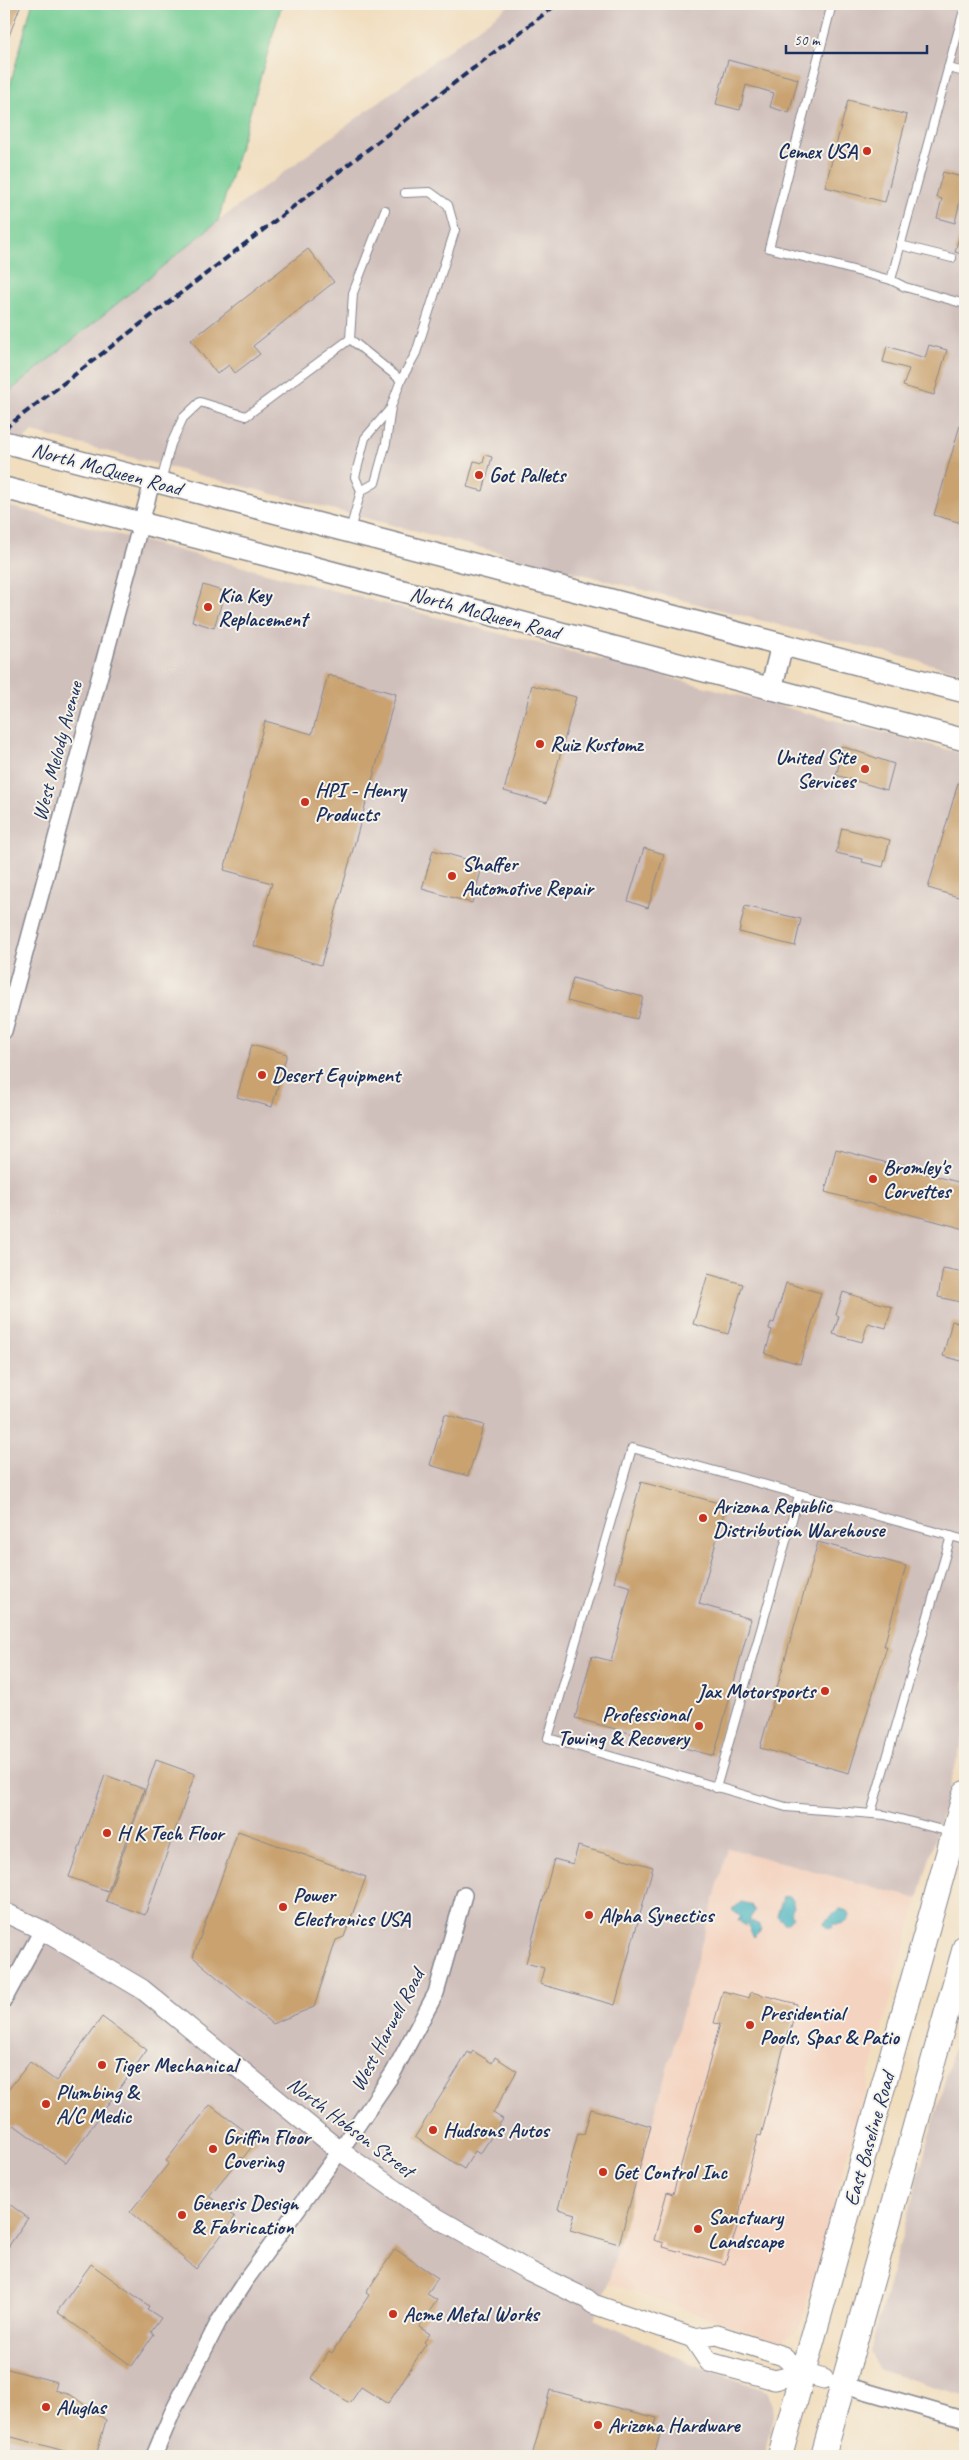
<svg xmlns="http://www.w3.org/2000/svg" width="969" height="2460" viewBox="0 0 969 2460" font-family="Caveat,sans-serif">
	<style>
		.built { fill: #f4d3c0 }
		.industrial { fill: #d0c0bc }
		.green { fill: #75ce95; stroke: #487e7a }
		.water { fill: #46b4bf; stroke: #30728e }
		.building { fill: #c9a270 }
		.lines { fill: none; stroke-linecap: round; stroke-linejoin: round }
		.service-casing { stroke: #86868e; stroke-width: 10 }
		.minor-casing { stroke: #86868e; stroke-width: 18 }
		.tertiary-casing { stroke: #86868e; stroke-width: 21 }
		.secondary-casing { stroke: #86868e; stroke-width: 24 }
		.primary-casing { stroke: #86868e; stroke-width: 26 }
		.service { stroke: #fff; stroke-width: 8 }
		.minor { stroke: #fff; stroke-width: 15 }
		.tertiary { stroke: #fff; stroke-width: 19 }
		.secondary { stroke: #fff; stroke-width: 21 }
		.primary { stroke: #fff; stroke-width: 24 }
		.rail { stroke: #1b2f5e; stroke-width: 4; stroke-dasharray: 8 4; stroke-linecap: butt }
		.poi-dot { fill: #c8321e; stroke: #f7f3e8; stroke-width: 2 }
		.labels { text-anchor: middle; stroke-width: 4; stroke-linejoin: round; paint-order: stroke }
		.poi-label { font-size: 21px; font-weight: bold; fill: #1b2f5e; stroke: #f7f3e8; text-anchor: start }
		.street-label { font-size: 21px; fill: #1b2f5e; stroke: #f7f3e8 }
	</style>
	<rect width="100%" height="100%" fill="#f7f3e8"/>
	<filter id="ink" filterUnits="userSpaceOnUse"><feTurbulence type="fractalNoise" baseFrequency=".02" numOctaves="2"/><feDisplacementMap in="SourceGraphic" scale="10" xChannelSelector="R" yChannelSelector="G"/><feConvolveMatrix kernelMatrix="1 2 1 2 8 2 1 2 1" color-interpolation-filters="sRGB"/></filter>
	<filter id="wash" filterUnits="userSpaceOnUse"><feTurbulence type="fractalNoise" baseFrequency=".0096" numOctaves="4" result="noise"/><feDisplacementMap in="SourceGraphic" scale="20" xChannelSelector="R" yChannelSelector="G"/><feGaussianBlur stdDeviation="1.12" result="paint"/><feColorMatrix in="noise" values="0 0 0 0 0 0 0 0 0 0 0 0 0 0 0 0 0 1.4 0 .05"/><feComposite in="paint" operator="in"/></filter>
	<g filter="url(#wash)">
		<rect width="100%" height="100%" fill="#f1debf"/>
		<path class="built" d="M728,1848L918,1899L801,2322L796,2332L781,2341L770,2339L608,2283Z"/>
		<g class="industrial">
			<path d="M511,4H965V673L33,432L4,455V396L218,221Z"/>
			<path d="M4,505L965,754V1732L918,1899L728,1848L608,2283L594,2319L695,2365L767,2391L773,2405L774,2416L763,2456H4Z"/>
			<path d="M965,2008V2396L879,2370L870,2351Z"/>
		</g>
		<path class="green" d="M32,4H282L218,221L4,396V96L8,93Z"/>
		<g class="water">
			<path d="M788,1896L792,1899L794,1907L790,1913L793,1917L786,1924L777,1916L783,1897Z"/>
			<path d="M741,1902L750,1904L755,1911L750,1918V1922L758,1924L762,1929L754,1937L747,1924L745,1926L738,1920L741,1917L732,1910Z"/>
			<path d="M840,1909L848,1911L850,1916L848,1921L840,1924H834L832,1928L826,1927L824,1922Z"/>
		</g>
		<g id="blocks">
			<g class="building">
				<path d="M4,4H21L7,41L4,40Z"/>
				<path d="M728,60L798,79L789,113L770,107L774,93L746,85L740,110L716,104Z"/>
				<path d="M848,100L907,115L885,202L825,187Z"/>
				<path d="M943,172L965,178L955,223L937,218L942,199L936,197Z"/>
				<path d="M965,214V255L955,252Z"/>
				<path d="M308,249L334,282L253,346L260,354L235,373L229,365L217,374L191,340Z"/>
				<path d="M929,345L947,350L934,395L903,386L909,369L883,362L887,346L925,358Z"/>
				<path d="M965,408V524L934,515Z"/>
				<path d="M485,455L492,457L483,491L467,487L474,461L483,463Z"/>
				<path d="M203,585L225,592L214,628L192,621Z"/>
				<path d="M328,675L396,694L321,965L254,946L272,883L224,870L265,721L312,734Z"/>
				<path d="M532,685L576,697L547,803L504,791Z"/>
				<path d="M841,746L894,764L887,790L836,775L843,751L840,750Z"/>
				<path d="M958,783L965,785V899L928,888Z"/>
				<path d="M842,828L890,840L883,867L862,862L863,859L836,853Z"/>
				<path d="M644,848L664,854L648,908L628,901Z"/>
				<path d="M433,850L483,864L472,903L422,889Z"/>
				<path d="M745,906L801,919L795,946L739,932Z"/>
				<path d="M573,978L643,997L637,1019L567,1001Z"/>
				<path d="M252,1044L287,1054L272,1107L237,1097Z"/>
				<path d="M836,1149L965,1184V1229L825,1192Z"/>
				<path d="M943,1269L965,1273V1303L938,1297Z"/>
				<path d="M708,1274L743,1284L728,1334L693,1324Z"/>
				<path d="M786,1283L821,1293L800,1364L765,1354L772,1330L769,1329L771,1322L774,1323Z"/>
				<path d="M843,1292L892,1307L886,1328L868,1323L862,1342L833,1334L839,1316L836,1315Z"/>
				<path d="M952,1321L965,1325V1362L943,1356Z"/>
				<path d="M445,1414L484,1425L468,1476L430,1465Z"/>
				<path d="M641,1482L726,1505L699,1604L751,1619L714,1756L575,1718L592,1656L611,1661L631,1587L614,1582Z"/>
				<path d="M818,1542L906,1566L884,1646H887L849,1773L760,1748Z"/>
				<path d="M156,1760L195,1774L145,1915L106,1901Z"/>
				<path d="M105,1775L144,1789L108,1891L69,1877Z"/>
				<path d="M238,1831L366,1877L344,1937L336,1940L314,2007L272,2024L193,1957Z"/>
				<path d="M578,1846L653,1867L615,2005L540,1984L544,1968L526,1963L554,1859L573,1864Z"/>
				<path d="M723,1991L749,1998L751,1992L797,2004L790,2031L788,2030L761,2136L758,2135L744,2189L737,2227L725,2264L663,2247L664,2243L654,2240L667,2192L673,2194L720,2024L714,2023Z"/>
				<path d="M102,2017L147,2050L66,2163L14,2125L12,2127L4,2121V2095L30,2062L56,2081Z"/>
				<path d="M473,2051L492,2063L495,2057L517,2071L493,2113L503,2119L480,2154L475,2151L464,2169L415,2137L468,2052L471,2054Z"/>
				<path d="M210,2105L257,2140L242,2159L241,2157L209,2196L235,2217L196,2269L130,2212L169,2163L166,2161Z"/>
				<path d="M591,2109L651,2126L619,2244L570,2230L575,2214L558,2209L578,2133L584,2134Z"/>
				<path d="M4,2200L28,2218L4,2253Z"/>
				<path d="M395,2249L438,2278L427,2294L437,2300L419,2327L430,2334L424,2342L426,2344L388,2404L361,2387L350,2403L311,2378L329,2351L332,2353L369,2295L366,2293Z"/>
				<path d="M91,2264L149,2306L147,2309L161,2318L151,2332L154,2334L132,2366L57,2312Z"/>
				<path d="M4,2368L57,2382L55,2390L71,2395L106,2420L96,2456H84L4,2435Z"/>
				<path d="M550,2390L657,2418L653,2432L660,2434L654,2456L643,2454V2456H532Z"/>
			</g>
		</g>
	</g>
	<g filter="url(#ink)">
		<use href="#blocks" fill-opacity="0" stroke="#86868e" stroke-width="1"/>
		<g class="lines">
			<g class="service-casing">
				<g id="service">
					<path d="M832,4L769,248L891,280L965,6"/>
					<path d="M948,68L965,72"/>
					<path d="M385,210L353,293L350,339L401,380"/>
					<path d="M900,245L952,258"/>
					<path d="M891,280L905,287L965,304"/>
					<path d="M161,481L171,444L183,418L200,402L246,416L350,339"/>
					<path d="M361,491L355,477L365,438L390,409"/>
					<path d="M350,530L361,491L375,483L386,443L391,407L401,380L416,353L455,230L448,205L430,192L405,193"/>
					<path d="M716,1788L799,1495"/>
					<path d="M871,1813L951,1536"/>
					<path d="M950,1832L885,1815L786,1807L548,1738L632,1448L965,1540"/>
				</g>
			</g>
			<g class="minor-casing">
				<g id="minor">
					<path d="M4,1031L152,482"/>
					<path d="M4,2000L42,1930"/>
					<path d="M834,2382L965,2420"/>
					<path d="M154,2456L172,2413L219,2321L245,2281L340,2151L393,2073L436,1993L464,1895"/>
				</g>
			</g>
			<g class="tertiary-casing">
				<g id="tertiary">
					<path d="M4,1912L42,1930L142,1989L340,2151L432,2215L529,2271L587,2299L593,2304L693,2338L717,2335L783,2356L803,2373L824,2379"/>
					<path d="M693,2338L709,2362L775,2380L803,2373"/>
				</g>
			</g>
			<g class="secondary-casing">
				<g id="secondary">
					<path d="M4,442L965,692"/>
					<path d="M4,488L297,563L965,740"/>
					<path d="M771,689L782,645"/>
				</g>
			</g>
			<g class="primary-casing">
				<g id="primary">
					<path d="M780,2456L965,1793"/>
					<path d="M823,2456L965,1947"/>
				</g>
			</g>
			<use href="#service" class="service"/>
			<use href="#minor" class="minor"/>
			<use href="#tertiary" class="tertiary"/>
			<use href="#secondary" class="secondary"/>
			<use href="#primary" class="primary"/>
			<path class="rail" d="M4,429L557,4"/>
		</g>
	</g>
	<g class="poi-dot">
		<circle cx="867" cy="151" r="5"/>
		<circle cx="479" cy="475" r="5"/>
		<circle cx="208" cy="607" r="5"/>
		<circle cx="540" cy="744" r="5"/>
		<circle cx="865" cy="769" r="5"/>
		<circle cx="305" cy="802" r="5"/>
		<circle cx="452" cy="876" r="5"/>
		<circle cx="262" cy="1075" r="5"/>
		<circle cx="873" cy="1179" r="5"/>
		<circle cx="703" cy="1518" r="5"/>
		<circle cx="825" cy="1691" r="5"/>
		<circle cx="699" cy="1726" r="5"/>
		<circle cx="107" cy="1833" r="5"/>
		<circle cx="283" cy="1907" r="5"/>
		<circle cx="589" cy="1915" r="5"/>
		<circle cx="750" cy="2025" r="5"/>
		<circle cx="102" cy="2065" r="5"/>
		<circle cx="46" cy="2104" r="5"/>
		<circle cx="433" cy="2130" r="5"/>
		<circle cx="213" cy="2149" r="5"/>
		<circle cx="603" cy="2172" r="5"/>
		<circle cx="182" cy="2215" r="5"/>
		<circle cx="698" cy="2229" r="5"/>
		<circle cx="393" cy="2314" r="5"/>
		<circle cx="46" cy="2407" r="5"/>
		<circle cx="598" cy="2425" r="5"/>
	</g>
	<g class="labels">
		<g class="poi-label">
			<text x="857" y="158" text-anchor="end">Cemex USA</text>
			<text x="489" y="482">Got Pallets</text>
			<text x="218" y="602">Kia Key<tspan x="218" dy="24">Replacement</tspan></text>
			<text x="550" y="751">Ruiz Kustomz</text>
			<text x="855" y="764" text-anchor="end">United Site<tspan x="855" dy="24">Services</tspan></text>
			<text x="315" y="797">HPI - Henry<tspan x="315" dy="24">Products</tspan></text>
			<text x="462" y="871">Shaffer<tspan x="462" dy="24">Automotive Repair</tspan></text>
			<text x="272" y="1082">Desert Equipment</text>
			<text x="883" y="1174">Bromley's<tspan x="883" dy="24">Corvettes</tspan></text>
			<text x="713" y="1513">Arizona Republic<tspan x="713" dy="24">Distribution Warehouse</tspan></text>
			<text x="815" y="1698" text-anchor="end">Jax Motorsports</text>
			<text x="689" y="1721" text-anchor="end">Professional<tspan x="689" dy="24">Towing &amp; Recovery</tspan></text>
			<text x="117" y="1840">H K Tech Floor</text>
			<text x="293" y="1902">Power<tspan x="293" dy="24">Electronics USA</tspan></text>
			<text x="599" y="1922">Alpha Synectics</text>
			<text x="760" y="2020">Presidential<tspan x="760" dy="24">Pools, Spas &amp; Patio</tspan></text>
			<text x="112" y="2072">Tiger Mechanical</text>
			<text x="56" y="2099">Plumbing &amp;<tspan x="56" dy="24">A/C Medic</tspan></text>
			<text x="443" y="2137">Hudsons Autos</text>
			<text x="223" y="2144">Griffin Floor<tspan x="223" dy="24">Covering</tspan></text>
			<text x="613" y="2179">Get Control Inc</text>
			<text x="192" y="2210">Genesis Design<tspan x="192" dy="24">&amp; Fabrication</tspan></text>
			<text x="708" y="2224">Sanctuary<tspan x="708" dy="24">Landscape</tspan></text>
			<text x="403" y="2321">Acme Metal Works</text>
			<text x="56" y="2414">Aluglas</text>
			<text x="608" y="2432">Arizona Hardware</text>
		</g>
		<g class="street-label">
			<text transform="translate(107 469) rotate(15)" y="7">North McQueen Road</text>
			<text transform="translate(485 613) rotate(15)" y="7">North McQueen Road</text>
			<text transform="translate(57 751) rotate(-75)" y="7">West Melody Avenue</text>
			<text transform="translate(387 2030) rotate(-62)" y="7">West Harwell Road</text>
			<text transform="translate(351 2127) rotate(37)" y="7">North Hobson Street</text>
			<text transform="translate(869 2139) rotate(-74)" y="7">East Baseline Road</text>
		</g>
	</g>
	<rect width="969" height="2460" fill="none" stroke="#f7f3e8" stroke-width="20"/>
	<path d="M786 45v8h141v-8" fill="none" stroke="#1b2f5e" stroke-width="2.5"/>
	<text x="794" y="45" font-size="15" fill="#1b2f5e" stroke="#f7f3e8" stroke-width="4" paint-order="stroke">50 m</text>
</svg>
